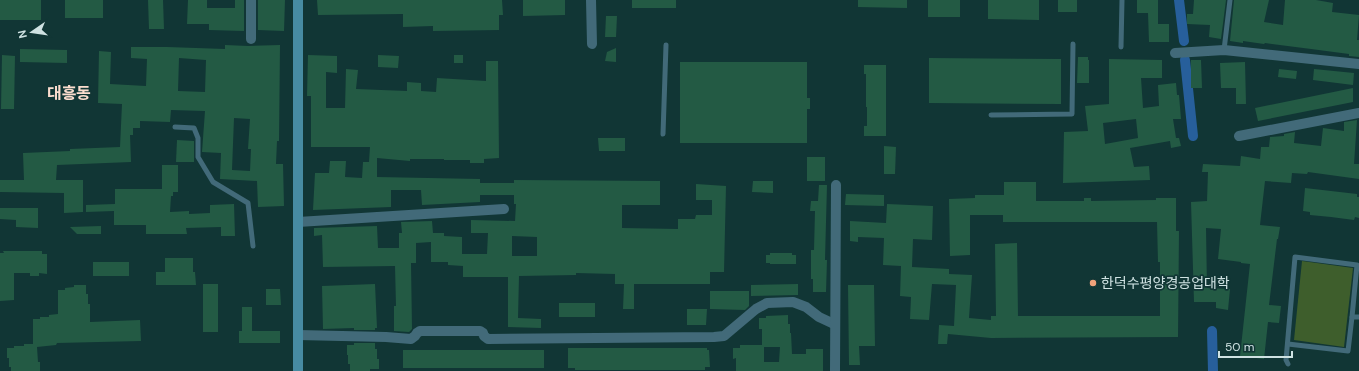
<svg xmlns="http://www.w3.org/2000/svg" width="1359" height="371" viewBox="0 0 1359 371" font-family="'DM Sans','Noto Sans KR',sans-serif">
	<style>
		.green { fill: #3e5e2c }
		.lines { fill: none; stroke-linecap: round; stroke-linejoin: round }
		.canal { stroke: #275f9b; stroke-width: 10 }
		.building { fill: #235a44; fill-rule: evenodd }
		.lane { stroke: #426a79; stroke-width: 5 }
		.street { stroke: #426a79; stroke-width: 10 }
		.secondary { stroke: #478ba2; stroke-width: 10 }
		.poi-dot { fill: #f0a27a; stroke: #113635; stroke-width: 1.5 }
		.labels { text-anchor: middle; stroke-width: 3.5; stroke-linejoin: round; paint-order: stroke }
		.poi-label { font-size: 14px; fill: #cfe2e2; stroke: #113635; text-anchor: start }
		.quarter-label { font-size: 16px; font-weight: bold; fill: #fbddce; stroke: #113635 }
	</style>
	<rect width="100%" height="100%" fill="#113635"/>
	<path class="green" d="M1302,261L1353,268L1344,347L1294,340Z"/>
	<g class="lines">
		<g class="canal">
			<path d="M1179,0L1184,41"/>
			<path d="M1185,60L1193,136"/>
			<path d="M1212,331L1213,371"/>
		</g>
	</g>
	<g class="building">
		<rect x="0" y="0" width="41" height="20"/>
		<rect x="65" y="0" width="38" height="18"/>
		<path d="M148,0H163L164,29H149Z"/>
		<path d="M188,0H207V8H235V0H244V31L209,30V24H187Z"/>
		<path d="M258,0H285L284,31L258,30Z"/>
		<path d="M317,0H502L503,15H499V30L433,31V26L403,27V14L318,15Z"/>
		<path d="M523,0H565V15L523,16Z"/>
		<rect x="632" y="0" width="44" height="8"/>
		<path d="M858,0H907V8L858,7Z"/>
		<rect x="928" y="0" width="32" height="17"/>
		<path d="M988,0H1039V20L988,19Z"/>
		<rect x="1058" y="0" width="19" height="12"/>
		<path d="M1137,0H1158V24H1169V42H1149L1148,13H1137Z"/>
		<path d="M1194,0H1226L1221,39L1209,37L1210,25L1187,24V14H1193Z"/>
		<path d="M1234,0H1269L1264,22L1283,25L1285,0H1316L1333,3L1332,12L1359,15L1357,40H1359V57L1349,56V54L1311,49L1265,43L1264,44L1243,41V43L1230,41Z"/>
		<path d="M606,16H617L616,37H605Z"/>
		<path d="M225,45L248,46L280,45L279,141H277L276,164H283L284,206L258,207L257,181L220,179L221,153L202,152L205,111L171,110L170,122L140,121V128H133V135H130L131,162L57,165L56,180H83V212L64,213V193L0,192V180H24L23,153L70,151V149L120,147L122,104L98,103L99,51L111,52L110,84L146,86L147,59L131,58V47H167L225,49ZM179,58L206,60L205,92L178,91ZM234,118L250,119L248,149H251L250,171L232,170Z"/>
		<path d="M616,48V62L605,61L607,52Z"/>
		<path d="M20,49L67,50V63L20,62Z"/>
		<path d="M2,55L15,56L14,109H1Z"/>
		<path d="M308,55L337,56V73L326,72V108H345L346,69L358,70L356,89L407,91V82L421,83V91L436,92L437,78L486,81V61H498L499,158L484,159V163H470V160H444V159H410V161L377,158V177L480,179V183H514V180L660,181V205H622V228L678,229V219H695L696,215H712V200H696V184L726,186L724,272H710V284H634V309H623L624,284H615V274L576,273V275L519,276L518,318L541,319V328L508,327V277H463V266L448,265V262H431V242L416,243V263H411L412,329L409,332L394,331V306H396L395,266L323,267L322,235L314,236V228L377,226L378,248H399V233H402L401,222L432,221L433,233H444V236L462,237V254H487L488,233H471V220L515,221L516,204H514V195H480V202L422,205L421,190H391V207L313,210L315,173H329L330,161H346L345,177L362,178L363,162H369L370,147H311V96H307ZM512,236L537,237V256H512Z"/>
		<path d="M378,55L399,56L398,68L378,67Z"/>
		<rect x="454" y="55" width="9" height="8"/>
		<path d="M1078,57H1088V60H1089V83H1077Z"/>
		<path d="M929,58L1061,59V104L929,103Z"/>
		<path d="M1109,59L1162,60V78H1141L1143,108L1159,106L1158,85L1176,83L1177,95H1179L1181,119H1173L1176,138H1179L1181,146L1171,148L1170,141L1130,148L1134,167L1149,166L1150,180L1063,183L1064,132L1088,131L1085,106L1109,104ZM1136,119L1138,138L1105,144L1103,123Z"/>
		<path d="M1191,60H1201L1202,88H1191Z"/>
		<path d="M680,62H807V98H810V109H807V143H680Z"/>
		<path d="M1245,62L1246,104H1236V88H1221L1220,63Z"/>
		<path d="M864,65H886V136H864V126H867V107H866V74H864Z"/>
		<path d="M1279,69L1297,71L1296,79L1278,77Z"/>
		<path d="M1314,69L1354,73L1353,85L1313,80Z"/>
		<path d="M1353,88V102L1258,121L1255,108Z"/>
		<path d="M1357,120L1354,164H1359V179L1308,172L1307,174L1292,173L1291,183L1265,181L1260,225L1280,227L1278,239H1277L1269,305L1281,306L1279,323L1268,322L1264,359L1240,356L1250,264L1241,263V262L1218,259L1221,229L1206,228L1207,288L1230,289L1228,310L1216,308V302H1194L1191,202L1207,201L1208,172H1202L1203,164L1240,166L1241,156L1260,159L1261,147H1269L1270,137L1284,136V134L1295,132L1294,143L1321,146L1323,128L1344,131V122Z"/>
		<path d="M598,138H625V151H599Z"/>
		<path d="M177,140L194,141V162H176Z"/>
		<path d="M884,146L896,147L895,174H884Z"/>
		<rect x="807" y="157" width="18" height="24"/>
		<path d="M162,165H178V192H173V196H171L170,212L189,211V214L210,213V205L234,204L235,236H221V227L186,228L187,234H146V225H114V211L86,212V205L115,204V189H162Z"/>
		<path d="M753,181H773V193L752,192Z"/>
		<path d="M1004,182H1036V201H1084V198H1091V201L1156,200V198H1176V231H1179L1178,337L991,338L948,334L947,344H938L939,325L954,326L956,285L932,284L929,320L910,319L911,297L900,296L901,266L883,265L884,238L858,237V242L850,241V221L886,223L887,204L933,206L932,240L913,239L912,267L949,269V274L972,275L969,318L991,320V316H996L995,244L1017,243L1018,316H1160V262H1158L1157,222H1003V215H970V255L950,256L949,199L975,198V195H1004Z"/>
		<path d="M819,185H827L825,260H827L826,292H813V279H811V250H814L815,211H810L811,201H818Z"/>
		<path d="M1305,188L1357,194V197H1359V218L1355,217L1354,220L1331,217L1310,215V212L1303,211Z"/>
		<path d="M846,194L884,195V206L845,205Z"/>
		<path d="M0,208H38V228L16,227V220L0,219Z"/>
		<path d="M101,226V234H77L70,227Z"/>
		<path d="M3,251H42V254H47V274L39,273V276H30V273H14V300L0,301V253H4Z"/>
		<path d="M770,253H792V255H796V264H770V263H766V255H770Z"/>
		<path d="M165,258H193V272H195L196,285H156V272H165Z"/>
		<rect x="93" y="262" width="36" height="14"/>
		<rect x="203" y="284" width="15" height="48"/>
		<path d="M375,284L377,328H375V330H354V328L323,329L322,286Z"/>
		<path d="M798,284V295L751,296V285Z"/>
		<path d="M74,285H86V294H88V304H90V322L140,320L141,341L57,343L56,345L37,347L38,362H40V371H11V367H9V358H7V348H14V346H24V344H33V319H40V317H49V315L58,314V290H65V288L74,287Z"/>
		<path d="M848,285H874L875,346H859L860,365H849Z"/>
		<path d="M266,289H280L281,305H266Z"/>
		<path d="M710,291H749V306L745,310L710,309Z"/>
		<rect x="559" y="303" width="36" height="14"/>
		<path d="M242,307H252V331H280V343H239V331H242Z"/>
		<path d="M687,309H707L706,325H687Z"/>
		<path d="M788,315V324H790V333H791L792,354H806V349H823V371H736V358L733,359V348H740V345H762V329H759V318H766V316ZM764,347H780L779,362H764Z"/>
		<path d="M354,343H375V349H377V359H379V369H370V371H350V364H348V355H347V345H354Z"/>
		<path d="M568,348H707V350H709L710,367H705V370H575V368H568Z"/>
		<rect x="403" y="350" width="141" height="18"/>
	</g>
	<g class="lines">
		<g class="lane">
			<path d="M1121,47L1122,0"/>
			<path d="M1224,50L1230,0"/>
			<path d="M991,115L1072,114L1073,44"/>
			<path d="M175,127L194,128L198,138V157L213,182L248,203L253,246"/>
			<path d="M663,134L666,45"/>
			<path d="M1288,344L1348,351L1352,317H1359"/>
			<path d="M1288,364L1286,360L1295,257L1357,265L1352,317"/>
		</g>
		<g class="street">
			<path d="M251,0V39"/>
			<path d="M591,0L592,44"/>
			<path d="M1175,53L1224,50L1359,64"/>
			<path d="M1239,136L1359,113"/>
			<path d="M298,222L504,209"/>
			<path d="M298,335L386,337L411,339L415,336L417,333L420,331H480L483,333L484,336L488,339L714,337L724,336L756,309L767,303L793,302L806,307L819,317L834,324"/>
			<path d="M835,371L836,185"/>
		</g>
		<path class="secondary" d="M298,0V371"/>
	</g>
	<circle class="poi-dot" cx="1093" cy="283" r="4"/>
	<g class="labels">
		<g class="poi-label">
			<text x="1101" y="288">한덕수평양경공업대학</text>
		</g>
		<g class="quarter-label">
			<text x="69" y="99">대흥동</text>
		</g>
	</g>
	<g transform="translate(32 32) rotate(257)" stroke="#113635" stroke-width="3" paint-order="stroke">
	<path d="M0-3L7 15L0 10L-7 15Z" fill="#cfe2e2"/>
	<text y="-6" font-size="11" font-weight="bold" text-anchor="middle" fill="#cfe2e2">N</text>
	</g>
	<path d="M1219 351v6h73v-6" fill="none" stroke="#cfe2e2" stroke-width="2"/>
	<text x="1225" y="351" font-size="12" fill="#cfe2e2" stroke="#113635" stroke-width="3" paint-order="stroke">50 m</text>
</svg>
